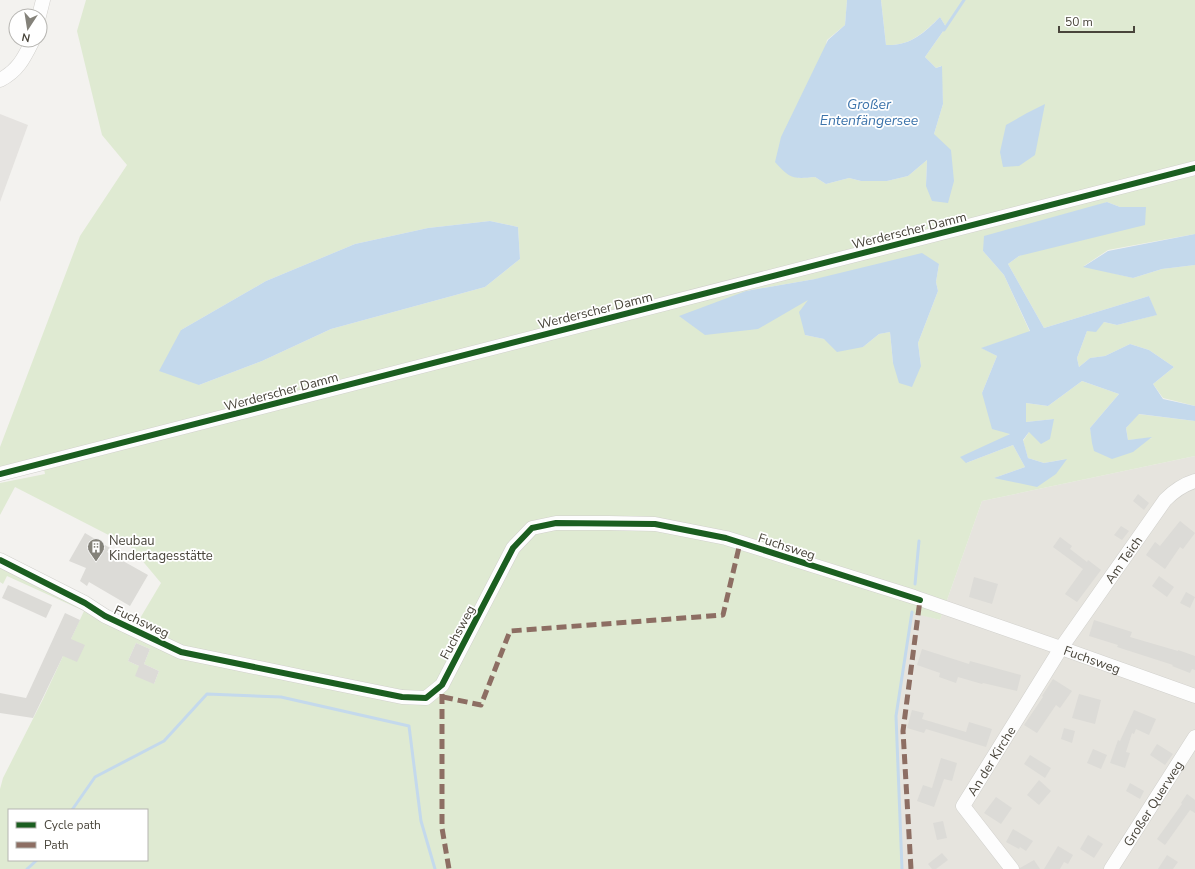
<svg xmlns="http://www.w3.org/2000/svg" width="1195" height="869" viewBox="0 0 1195 869" font-family="'Nunito Sans',sans-serif">
	<style>
		.residential { fill: #e6e4de }
		.green { fill: #dfead2; fill-rule: evenodd }
		.parking { fill: #e5e3e0 }
		.water { fill: #c4d9ec }
		.lines { fill: none; stroke-linecap: round; stroke-linejoin: round }
		.stream { stroke: #c4d9ec; stroke-width: 3 }
		.building { fill: #dcdbd7 }
		.minor-casing { stroke: #d1d0cc; stroke-width: 15 }
		.minor { stroke: #fdfdfd; stroke-width: 14 }
		.quiet { stroke: #8d6e63; stroke-width: 5; stroke-dasharray: 10 5; stroke-linecap: butt }
		.cycleway-casing { stroke: #fff; stroke-width: 8 }
		.cycleway { stroke: #1b5e20; stroke-width: 6 }
		.labels { text-anchor: middle; stroke-width: 3.5; stroke-linejoin: round; paint-order: stroke }
		.street-label { font-size: 13px; fill: #49453b; stroke: #fff }
		.poi-label { font-size: 13px; fill: #49453b; stroke: #fff; text-anchor: start }
		.water-label { font-size: 14px; font-style: italic; fill: #3d74ab; stroke: #fff }
	</style>
	<rect width="100%" height="100%" fill="#f3f2ef"/>
	<path class="residential" d="M1195,456V869H902L896,716L912,612L940,620L982,501Z"/>
	<path class="green" d="M86,0H847L845,25L827,40L798,178L815,177L826,184L849,178L861,181H887L908,176L927,160L926,186L934,134L943,104L941,66L936,68L925,57L946,27L940,17C923,33 911,46 886,45L881,0H1195V234L1108,250L1084,266L1133,278L1162,269L1195,265V406L1163,398L1153,384L1174,367L1149,350L1130,344L1105,356L1090,358L1079,367L1077,358L1087,331L1104,322L1117,325L1156,315L1149,296L1044,328L1008,264L1019,256L1146,207H1120L1107,202L983,251L1004,275L1030,332L982,348L997,356L982,393L1011,433L966,463L1013,445L1025,467L994,478L1066,459L1044,463L1028,458L1023,441L1029,432L1054,419L1026,422V403L1048,406L1082,381L1119,394L1090,428L1095,451L1152,438L1128,440L1126,428L1138,414L1195,421V456L982,501L940,620L912,613L896,716L902,869H0V789L3,778L43,699L84,611L7,576L3,584L0,582V555L136,625L161,583L130,546L15,487L0,515V483L45,474L43,464L0,474V447L80,236L127,165L102,135L77,31ZM490,221L518,227L520,259L485,287L331,329L262,361L199,385L181,330L266,281L355,244L428,228ZM939,264L936,282L938,291L918,343L921,366L893,363L890,332L879,334L863,347L805,335L809,299L746,291L815,279ZM136,643L150,649L144,664L159,671L154,684L139,666L128,661ZM9,810H147V860H9Z"/>
	<path class="parking" d="M0,114L28,125L0,202Z"/>
	<g class="water">
		<path d="M847,0H881L886,45C911,46 924,33 940,17L946,27L925,57L936,68L942,66L943,104L934,134L951,150L954,181L948,203L932,201L926,186L927,160L908,176L887,181H861L849,178L826,184L815,177C793,179 790,179 775,162L781,137L828,40L845,25Z"/>
		<path d="M1045,104L1035,155L1019,166L1003,167L1000,152L1006,125L1027,113Z"/>
		<path d="M1107,202L1120,207H1146L1145,225L1019,256L1008,264L1044,328L1149,296L1157,315L1117,325L1104,322L1096,332L1087,331L1077,358L1079,367L1090,358L1105,356L1130,344L1149,350L1174,367L1153,384L1163,399L1195,406V421L1139,414L1126,428L1128,440L1152,437L1133,452L1112,459L1094,451L1092,443L1090,428L1119,394L1082,381L1048,406L1026,403V422L1054,419L1050,439L1041,444L1029,432L1023,440L1028,458L1044,463L1067,459L1056,474L1037,487L994,478L1025,467L1013,445L966,463L960,457L1010,434L992,429L982,393L997,356L981,348L1030,331L1004,275L983,251L984,236Z"/>
		<path d="M490,221L518,227L520,259L485,287L331,329L262,361L199,385L159,371L181,330L266,281L355,244L428,228Z"/>
		<path d="M1195,234V265L1162,269L1133,278L1083,267L1108,251Z"/>
		<path d="M922,253L939,264L936,282L938,291L918,343L921,366L912,387L899,383L893,363L890,332L879,334L863,347L837,352L824,339L805,335L799,312L808,300L758,329L705,335L679,316L746,291L815,279Z"/>
	</g>
	<g class="lines">
		<g class="stream">
			<path d="M944,30L964,0"/>
			<path d="M915,584L919,541"/>
			<path d="M72,810L95,777L164,741L207,694L281,697L409,726L421,821L435,869"/>
			<path d="M27,869L37,860"/>
			<path d="M902,869L896,716L912,612"/>
		</g>
	</g>
	<g class="building">
		<path d="M1138,494L1149,503L1144,510L1133,501Z"/>
		<path d="M1180,521L1195,533L1183,549L1180,547L1165,569L1146,555L1155,542L1160,546Z"/>
		<path d="M1121,526L1129,531L1122,540L1114,535Z"/>
		<path d="M85,533L110,548L107,552L148,575L130,606L89,582L87,586L80,581L86,568L69,561Z"/>
		<path d="M1060,537L1072,546L1070,549L1087,562L1088,560L1101,570L1077,602L1065,594L1083,569L1053,547Z"/>
		<path d="M1159,576L1174,587L1167,597L1152,586Z"/>
		<path d="M974,577L998,584L992,604L969,597Z"/>
		<path d="M8,585L52,605L46,618L2,598Z"/>
		<path d="M1186,592L1195,597L1190,608L1180,603Z"/>
		<path d="M65,613L80,620L71,639L85,645L77,662L63,656L33,718L0,713V693L26,698Z"/>
		<path d="M1094,620L1132,632L1130,637L1178,651V650L1195,656V670L1192,669L1190,673L1172,666L1173,665L1117,647L1118,645L1089,636Z"/>
		<path d="M136,643L150,649L144,664L159,671L154,684L135,676L139,666L128,661Z"/>
		<path d="M922,649L969,664L970,661L1021,675L1017,691L983,683L982,684L958,677L956,683L939,677L940,673L917,665Z"/>
		<path d="M1053,679L1072,691L1060,708L1056,705L1037,733L1024,725L1043,697L1042,696Z"/>
		<path d="M1079,694L1101,700L1095,724L1072,718Z"/>
		<path d="M912,710L924,713L922,719L966,732L969,722L992,729L986,747L926,729L924,733L907,728Z"/>
		<path d="M1134,710L1156,719L1149,735L1136,729L1134,734L1132,733L1126,752L1130,753L1125,768L1110,763L1118,740L1120,741Z"/>
		<path d="M1064,728L1075,731L1072,743L1061,739Z"/>
		<path d="M1157,744L1173,754L1165,765L1150,755Z"/>
		<path d="M1093,749L1107,755L1101,769L1087,763Z"/>
		<path d="M1030,755L1051,768L1045,778L1024,764Z"/>
		<path d="M941,758L957,763L952,781L944,779L934,807L917,801L923,785L932,788Z"/>
		<path d="M1039,780L1051,791L1039,805L1027,795Z"/>
		<path d="M1130,783L1144,791L1140,799L1126,791Z"/>
		<path d="M1187,794L1195,800V813L1190,810L1165,845L1157,839L1182,804L1181,803Z"/>
		<path d="M996,797L1012,808L1001,824L984,813Z"/>
		<path d="M943,821L947,838L937,840L933,823Z"/>
		<path d="M1013,829L1033,841L1026,851L1020,847L1019,849L1006,842Z"/>
		<path d="M1088,835L1103,844L1094,858L1080,849Z"/>
		<path d="M1058,846L1073,855L1068,864L1064,862L1060,869H1044Z"/>
		<path d="M942,853L948,860L936,869H932L928,864Z"/>
		<path d="M1167,855L1178,862L1173,869H1158Z"/>
		<path d="M1034,860L1040,869H1020V868Z"/>
	</g>
	<g class="lines">
		<g class="minor-casing">
			<g id="minor">
				<path d="M39,16L43,0"/>
				<path d="M0,80C18,71 24,58 33,40"/>
				<path d="M0,474L1195,168"/>
				<path id="s1" d="M0,560L85,603L105,616L181,652L308,678L402,697L426,698L442,685L513,548L532,528L556,523H608L655,524L726,538L914,597L1061,648L1195,696"/>
				<path id="s2" d="M1012,869L963,806L1061,648L1165,500C1174,491 1182,485 1195,481"/>
				<path id="s3" d="M1111,869L1195,737"/>
			</g>
		</g>
		<use href="#minor" class="minor"/>
		<g class="quiet">
			<path d="M442,694V828L449,869"/>
			<path d="M443,697L481,705L510,631L723,615L740,543"/>
			<path d="M911,869L903,731L920,600"/>
		</g>
		<g class="cycleway-casing">
			<g id="cycleway">
				<path d="M0,474L1195,168"/>
				<path d="M0,560L85,603L105,616L181,652L308,678L402,697L426,698L442,685L513,548L532,528L556,523L655,524L726,538L920,600"/>
			</g>
		</g>
		<use href="#cycleway" class="cycleway"/>
	</g>
	<defs>
		<g id="building-pin" transform="scale(0.9)"><path d="M0 17L-7.5 6A9.5 9.5 0 1 1 7.5 6Z" fill="#84827a" stroke="#fff"/><path d="M-4-6H4V6H1V3H-1V6H-4ZM-2.5-4.3h1.7v1.8h-1.7ZM.8-4.3h1.7v1.8H.8ZM-2.5-1h1.7V.8h-1.7ZM.8-1h1.7V.8H.8Z" fill="#fff"/></g>
	</defs>
	<g fill-rule="evenodd">
		<use href="#building-pin" x="96" y="547"/>
	</g>
	<g class="labels">
		<g class="street-label">
			<text transform="translate(909 230) rotate(-14)" y="5">Werderscher Damm</text>
			<text transform="translate(595 310) rotate(-14)" y="5">Werderscher Damm</text>
			<text transform="translate(281 391) rotate(-15)" y="5">Werderscher Damm</text>
			<text transform="translate(787 546) rotate(18)" y="5">Fuchsweg</text>
			<text dy="5" stroke="none"><textPath href="#s2" startOffset="374">Am Teich</textPath></text>
			<text transform="translate(142 621) rotate(25)" y="5">Fuchsweg</text>
			<text transform="translate(457 632) rotate(-62)" y="5">Fuchsweg</text>
			<text dy="5" stroke="none"><textPath href="#s1" startOffset="1237">Fuchsweg</textPath></text>
			<text dy="5" stroke="none"><textPath href="#s2" startOffset="133">An der Kirche</textPath></text>
			<text dy="5" stroke="none"><textPath href="#s3" startOffset="78">Großer Querweg</textPath></text>
		</g>
		<g class="poi-label">
			<text x="109" y="545">Neubau<tspan x="109" dy="15">Kindertagesstätte</tspan></text>
		</g>
		<g class="water-label">
			<text x="869" y="109">Großer<tspan x="869" dy="16">Entenfängersee</tspan></text>
		</g>
	</g>
	<rect x="8" y="809" width="140" height="52" fill="#ffffff" stroke="#b6b5b1"/>
	<rect x="16" y="822" width="20" height="6" fill="#1b5e20" stroke="#b6b5b1"/>
	<text x="44" y="829" font-size="12" fill="#49453b">Cycle path</text>
	<rect x="16" y="842" width="20" height="6" fill="#8d6e63" stroke="#b6b5b1"/>
	<text x="44" y="849" font-size="12" fill="#49453b">Path</text>
	<g transform="translate(28 28) rotate(192)"><circle r="19" fill="#ffffff" stroke="#b6b5b1"/>
	<path d="M0-3L7 15L0 10L-7 15Z" fill="#84827a"/>
	<text y="-6" font-size="11" font-weight="bold" text-anchor="middle" fill="#49453b">N</text>
	</g>
	<path d="M1059 26v6h75v-6" fill="none" stroke="#49453b" stroke-width="2"/>
	<text x="1065" y="26" font-size="12" fill="#49453b" stroke="#ffffff" stroke-width="3" paint-order="stroke">50 m</text>
</svg>
